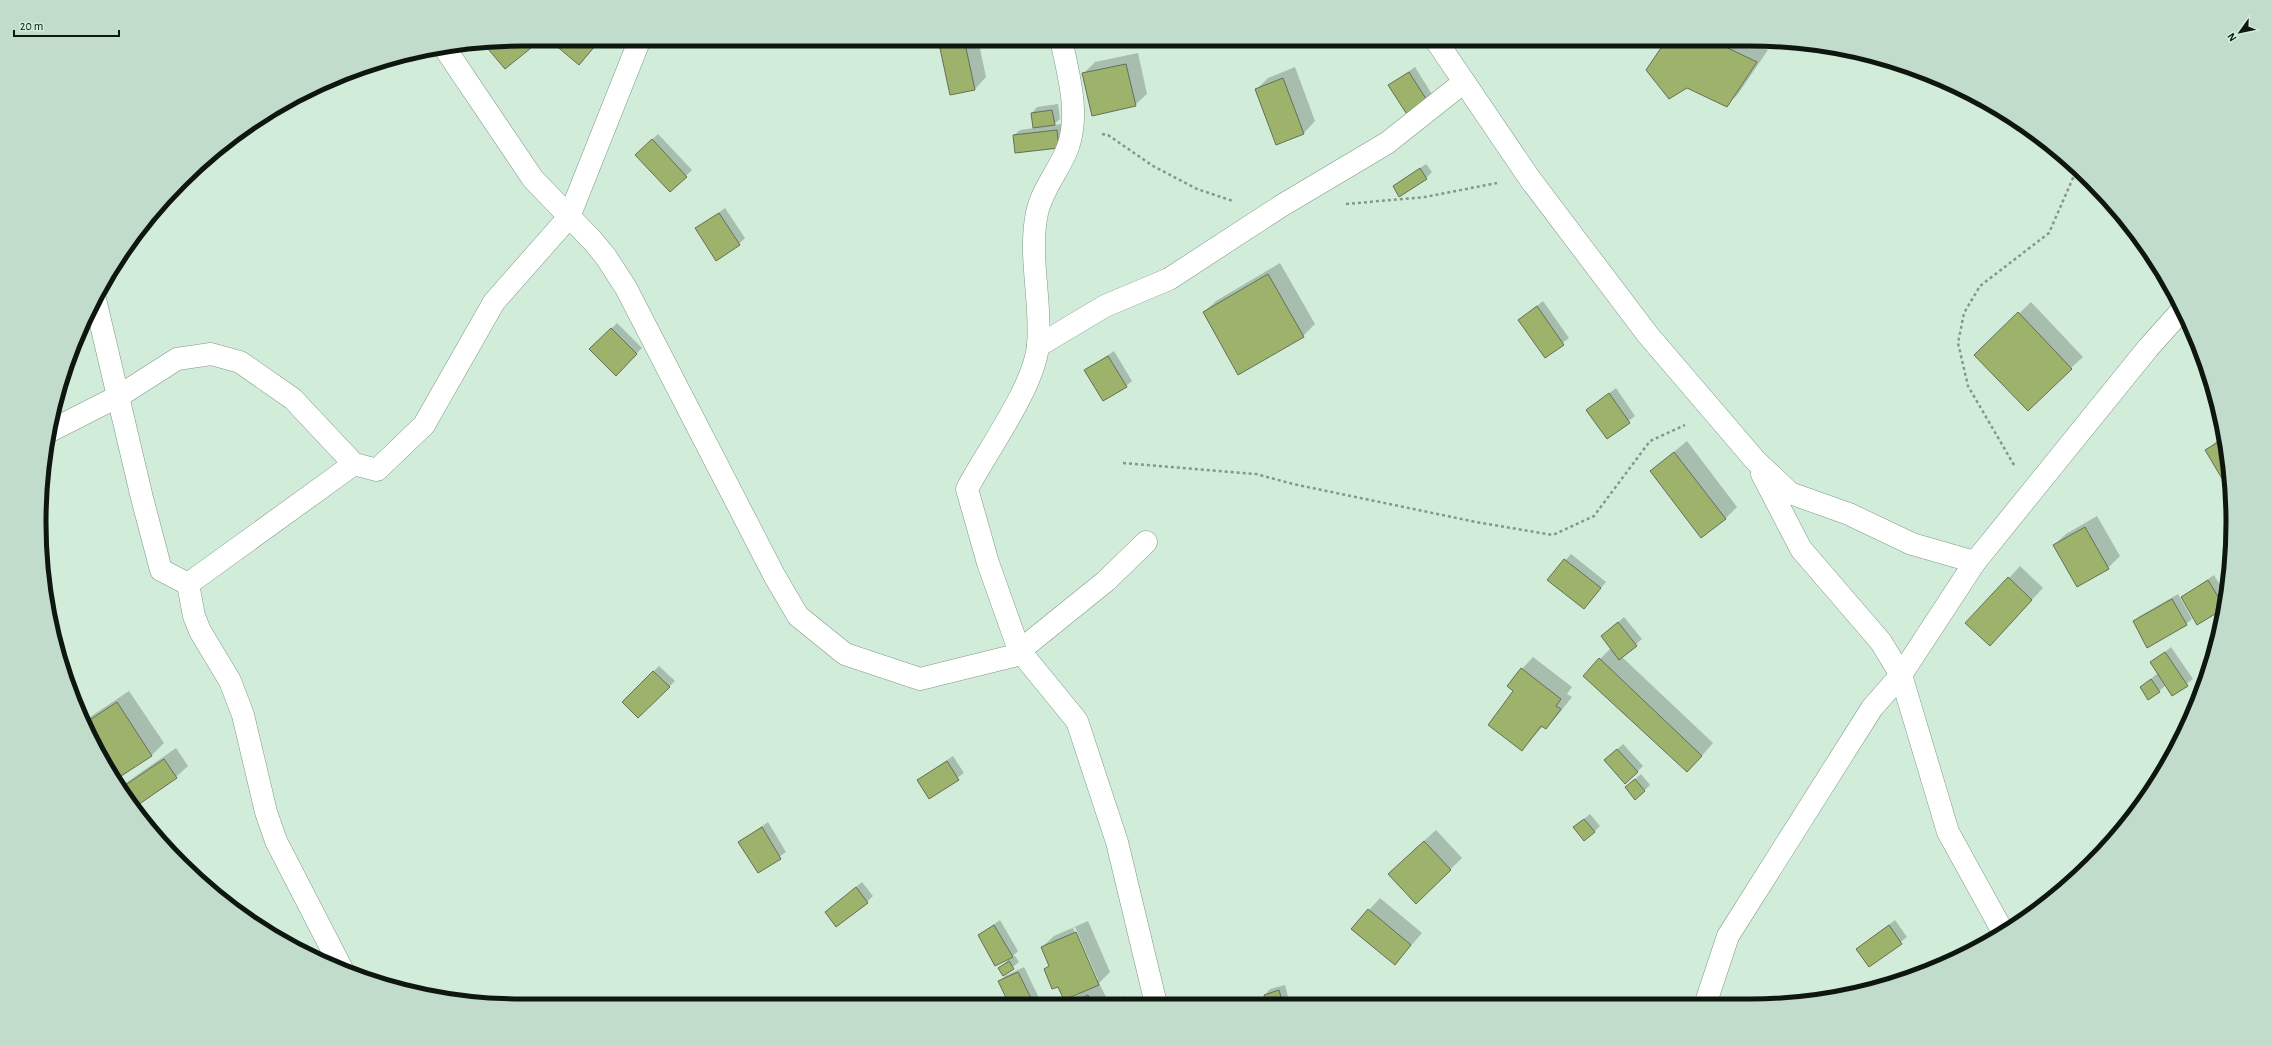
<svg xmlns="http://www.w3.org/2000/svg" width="2272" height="1045" viewBox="0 0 2272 1045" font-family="'Alegreya Sans',sans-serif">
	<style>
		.shadow { fill: #0003; fill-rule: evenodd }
		.building { fill: #9db26a; stroke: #676f56 }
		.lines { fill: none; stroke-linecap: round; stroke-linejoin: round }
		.minor-casing { stroke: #7e9987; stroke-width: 23 }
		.path { stroke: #83988a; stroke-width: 2.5; stroke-dasharray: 3 3; stroke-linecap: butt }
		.minor { stroke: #fff; stroke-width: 22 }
		.rim { fill: none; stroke: #0d1710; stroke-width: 5 }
	</style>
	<rect width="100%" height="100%" fill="#d1edda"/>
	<g class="shadow">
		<path d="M522,39H534L536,41L505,68L484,43Z"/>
		<path d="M939,39H978L986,77L975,89Z"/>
		<path d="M1668,39H1744L1768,50L1738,94L1726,106Z"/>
		<path d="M1138,53L1147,94L1135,105L1083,74L1095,62Z"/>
		<path d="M1295,67L1315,121L1304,133L1276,143L1256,90L1268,78Z"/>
		<path d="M1415,67L1433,96L1428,102L1390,85Z"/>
		<path d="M1058,104L1060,119L1053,125L1062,124L1058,147L1014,135L1020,130L1034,128L1032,113L1037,107Z"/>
		<path d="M658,134L692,170L670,191L642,149Z"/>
		<path d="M1426,164L1432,172L1426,178L1394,186Z"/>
		<path d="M725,208L745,238L739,244L696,229Z"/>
		<path d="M1280,263L1315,324L1303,336L1239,373L1204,312L1216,301Z"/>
		<path d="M1543,301L1569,338L1545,356L1519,320Z"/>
		<path d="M2031,302L2083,357L2071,368L1988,343Z"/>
		<path d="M617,323L642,348L616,374L591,349Z"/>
		<path d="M1114,351L1132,381L1126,386L1085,371Z"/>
		<path d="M1616,388L1635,416L1607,438L1587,410Z"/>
		<path d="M2224,435L2230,490L2206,450Z"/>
		<path d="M1687,441L1737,507L1725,519L1651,471Z"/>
		<path d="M2097,516L2120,556L2108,568L2077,586L2054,545L2066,534Z"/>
		<path d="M1571,554L1606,582L1584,608L1549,579Z"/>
		<path d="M2020,566L2043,588L2001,633L2009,578Z"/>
		<path d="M2214,575L2226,595L2224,608L2182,597Z"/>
		<path d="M2178,594L2192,619L2186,624L2134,621L2140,616Z"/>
		<path d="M1624,617L1642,639L1622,657L1713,743L1699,759L1600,659L1611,648L1602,636Z"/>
		<path d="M2171,647L2193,679L2173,694L2166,685L2159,691L2141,687L2158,673L2151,663Z"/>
		<path d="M1533,657L1572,687L1567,694L1572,697L1557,716L1546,728L1543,726L1522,750L1515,691L1522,669Z"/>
		<path d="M659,666L675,681L638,717L623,702Z"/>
		<path d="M129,691L164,743L152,755L115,780L104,764L84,721Z"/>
		<path d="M1623,744L1643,766L1637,772L1611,755Z"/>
		<path d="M176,748L188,766L176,777L134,806L120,787Z"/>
		<path d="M953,756L964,773L929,798L918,780Z"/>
		<path d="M1641,774L1650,785L1644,791L1626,787Z"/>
		<path d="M1590,814L1600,826L1594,832L1574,827Z"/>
		<path d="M768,822L786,852L758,872L739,842Z"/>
		<path d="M1436,830L1462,858L1417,902L1401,862Z"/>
		<path d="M862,882L873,896L867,902L832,907Z"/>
		<path d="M1380,898L1422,933L1395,964L1369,910Z"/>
		<path d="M1000,920L1018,951L1011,958L1015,956L1019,962L1004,974L1000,968L1010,958L979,935Z"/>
		<path d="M1895,920L1907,937L1869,966L1857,949Z"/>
		<path d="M1088,921L1110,972L1099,983L1109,1003L1124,996L1128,1004H1065L1072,998L1081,993L1080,992L1058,986L1045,969L1050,965L1042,947L1054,936ZM1075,927L1098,980H1096L1073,928Z"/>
		<path d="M275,928L285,943L268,932Z"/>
		<path d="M1024,967L1040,1000L1036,1004H1010L999,982L1005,976Z"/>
		<path d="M1285,985L1290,1004H1267L1265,995L1270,989Z"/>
		<path d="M1049,1001L1050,1004H1042Z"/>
	</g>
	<g class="building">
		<path d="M523,39L531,48L505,69L483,43Z"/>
		<path d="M548,39H601L579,65Z"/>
		<path d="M938,39H964L975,90L950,95Z"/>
		<path d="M1081,39H1108L1109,42L1083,47Z"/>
		<path d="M1667,39H1709L1757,62L1727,107L1687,88L1669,99L1646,70Z"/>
		<path d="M1126,64L1136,106L1092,116L1082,73Z"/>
		<path d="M1409,72L1428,102L1408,116L1388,85Z"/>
		<path d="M1283,78L1304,134L1276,145L1255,89Z"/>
		<path d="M1052,110L1055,125L1033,128L1031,113Z"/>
		<path d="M1057,130L1059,148L1015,153L1013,135Z"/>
		<path d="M652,139L687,177L670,192L635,155Z"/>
		<path d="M1420,168L1427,179L1399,197L1393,186Z"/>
		<path d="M719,213L740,245L716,261L695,228Z"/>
		<path d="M1268,274L1304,337L1238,375L1203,312Z"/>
		<path d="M1537,306L1564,345L1545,358L1518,320Z"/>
		<path d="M2018,312L2072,369L2028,411L1974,355Z"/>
		<path d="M611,328L637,354L616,376L589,349Z"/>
		<path d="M1108,356L1127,387L1103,401L1084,370Z"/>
		<path d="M1609,393L1630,423L1607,439L1586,410Z"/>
		<path d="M2225,438L2230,492L2205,450Z"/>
		<path d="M1674,452L1726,519L1701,538L1650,471Z"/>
		<path d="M2085,527L2109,569L2077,587L2053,545Z"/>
		<path d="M1564,559L1601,588L1584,609L1547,580Z"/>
		<path d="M2008,577L2032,600L1990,646L1965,623Z"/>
		<path d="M2208,580L2225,608L2197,625L2181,597Z"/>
		<path d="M2172,599L2187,625L2147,648L2133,621Z"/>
		<path d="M1618,622L1637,646L1619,660L1601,636Z"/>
		<path d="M2165,652L2188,686L2172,696L2150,662Z"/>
		<path d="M1599,658L1702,756L1687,772L1583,676Z"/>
		<path d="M1521,668L1561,699L1556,706L1561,709L1546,729L1541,726L1522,751L1488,725L1513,691L1507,686Z"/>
		<path d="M653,671L670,687L638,718L622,702Z"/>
		<path d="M2151,679L2160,692L2148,700L2140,687Z"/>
		<path d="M117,702L152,756L115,780L104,764L85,723Z"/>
		<path d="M1617,749L1638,772L1625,784L1604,760Z"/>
		<path d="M164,759L177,778L135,807L121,788Z"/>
		<path d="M947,761L959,780L929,799L917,780Z"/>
		<path d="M1635,779L1645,791L1635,800L1625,787Z"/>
		<path d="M1584,819L1595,832L1584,841L1573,827Z"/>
		<path d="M762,827L781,859L758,873L738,842Z"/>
		<path d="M1424,841L1451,870L1416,904L1388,874Z"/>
		<path d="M856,887L868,903L836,927L825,912Z"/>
		<path d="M1368,909L1411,945L1395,965L1351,929Z"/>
		<path d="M994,925L1013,957L995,966L978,935Z"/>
		<path d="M1889,925L1902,944L1869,967L1856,949Z"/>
		<path d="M1076,932L1099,985L1064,1000L1058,987L1052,989L1044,969L1049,966L1041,947Z"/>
		<path d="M1009,961L1014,969L1003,976L998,968Z"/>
		<path d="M1018,972L1034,1004H1009L998,981Z"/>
		<path d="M1279,990L1283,1004H1266L1264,995Z"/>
		<path d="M1088,995L1092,1004H1069Z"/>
	</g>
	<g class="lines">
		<g class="minor-casing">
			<g id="minor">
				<path d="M1061,39C1068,73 1080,113 1068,147C1060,169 1042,189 1037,213C1028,256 1042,302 1038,346C1034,387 987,451 967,489L988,563L1019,650L1077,721L1117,842L1156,1004"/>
				<path d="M1435,39L1530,179L1648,335L1755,460L1790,493L1849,514L1912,544L1975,562"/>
				<path d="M444,47L533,179L592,240L606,257L626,288L774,575L798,616L845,654L920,679L1013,656L1106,581L1146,542"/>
				<path d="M95,299L142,498L161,570L188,584L194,616L200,631L230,681L243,715L266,812L276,841L343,971"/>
				<path d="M1038,346L1105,306L1169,279L1281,206L1387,143L1464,82"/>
				<path d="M48,432L119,396L177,359L211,354L240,362L293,399L354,464"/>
				<path d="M188,584L354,464L377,470L424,425L494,302L569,217L640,39"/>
				<path d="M2002,930L1948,832L1901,675L1975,562L2148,348L2182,310"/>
				<path d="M1706,1002L1728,936L1872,708L1901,675L1881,642L1801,549L1762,474"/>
			</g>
		</g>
		<g class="path">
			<path d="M1102,134L1108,135L1153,166L1197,189L1233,201"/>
			<path d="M1346,204L1425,197L1497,183"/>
			<path d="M1123,463L1256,474L1293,484L1476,522L1553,535L1594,516L1650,441L1685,425"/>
			<path d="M2014,465L1968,386L1958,343L1964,313L1980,286L2049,233L2077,169"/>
		</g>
		<use href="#minor" class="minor"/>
	</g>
	<path d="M0 0H2272V1045H0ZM522 46H1750A476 476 0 0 1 2226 522V523A476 476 0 0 1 1750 999H522A476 476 0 0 1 46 523V522A476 476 0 0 1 522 46Z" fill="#c1dcca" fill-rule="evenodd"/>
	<path class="rim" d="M522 46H1750A476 476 0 0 1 2226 522V523A476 476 0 0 1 1750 999H522A476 476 0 0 1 46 523V522A476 476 0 0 1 522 46Z"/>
	<g transform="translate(2240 32) rotate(237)" stroke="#d1edda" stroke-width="3" paint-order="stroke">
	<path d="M0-3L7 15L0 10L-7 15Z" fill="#0d1710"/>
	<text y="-6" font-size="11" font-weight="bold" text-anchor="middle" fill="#0d1710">N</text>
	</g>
	<path d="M14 30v6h105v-6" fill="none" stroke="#0d1710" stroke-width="2"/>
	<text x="20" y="30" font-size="12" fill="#0d1710" stroke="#d1edda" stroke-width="3" paint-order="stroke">20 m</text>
</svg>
